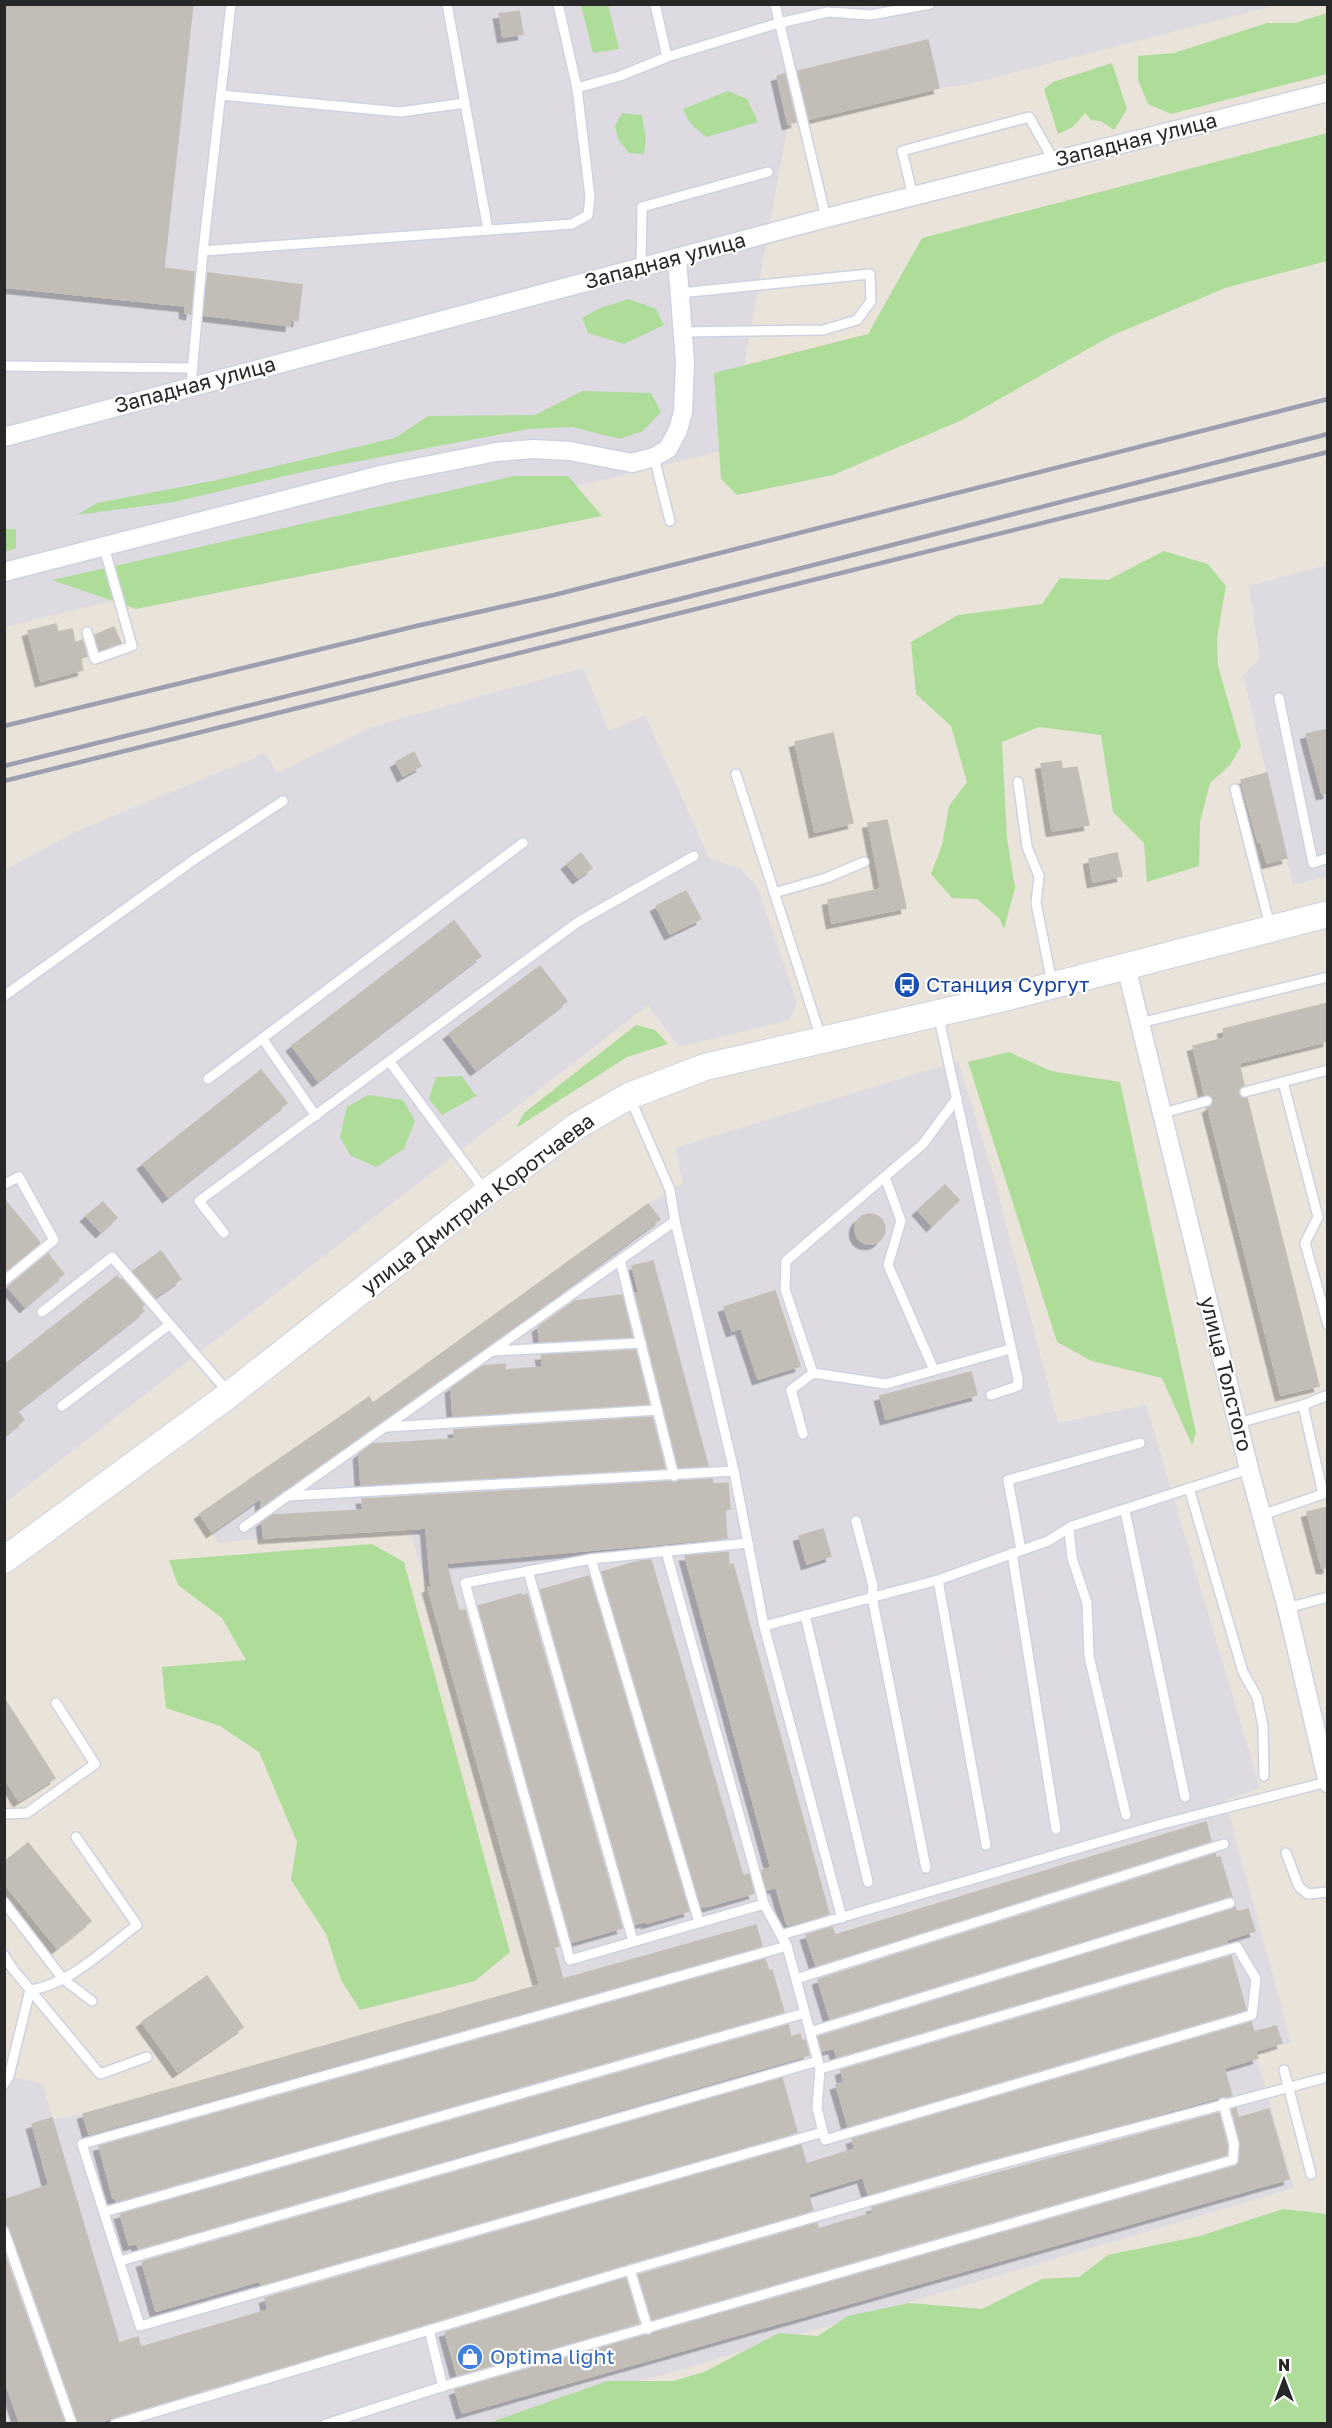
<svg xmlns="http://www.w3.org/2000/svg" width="1332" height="2428" viewBox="0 0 1332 2428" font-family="'Golos Text',sans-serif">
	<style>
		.industrial { fill: #dddae2 }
		.green { fill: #aedd99 }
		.building { fill: #c2bdb6; stroke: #c4bfb4; stroke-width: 1.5; filter: url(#shadow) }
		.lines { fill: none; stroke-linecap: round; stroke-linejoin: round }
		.lane-casing { stroke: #cfd2e0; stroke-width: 12 }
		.street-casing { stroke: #cfd2e0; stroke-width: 21 }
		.secondary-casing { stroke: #cfd2e0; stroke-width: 28 }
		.lane { stroke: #fff; stroke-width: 9 }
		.street { stroke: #fff; stroke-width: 18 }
		.secondary { stroke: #fff; stroke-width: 26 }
		.rail { stroke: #9d9fb1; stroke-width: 4.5 }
		.labels { text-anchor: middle; stroke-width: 4.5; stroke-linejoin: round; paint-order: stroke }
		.street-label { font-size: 21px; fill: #282828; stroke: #fff }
		.transit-label { font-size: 21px; fill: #164399; stroke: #fff; text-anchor: start }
		.shop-label { font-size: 21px; fill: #366cbe; stroke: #fff; text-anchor: start }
	</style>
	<defs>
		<filter id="shadow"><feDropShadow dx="-5.5" dy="5.5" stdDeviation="0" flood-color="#0004"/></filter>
	</defs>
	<rect width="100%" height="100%" fill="#e9e3da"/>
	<g class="industrial">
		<path d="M4,5H1277L969,84L939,88L788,124L729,449L5,627Z"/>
		<path d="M1327,565V876L1293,885L1243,675L1260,659L1249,586Z"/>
		<path d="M583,668L609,731L645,715L709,858L741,869L757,887L797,1003L790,1020L679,1047L648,1005L5,1503V870L75,832L266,753L277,773L375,726Z"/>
		<path d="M958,1061L994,1178L1058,1423L1146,1405L1260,1788L1225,1800L1291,2042L1255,2052L1294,2188L500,2423H9L4,2410V2075L42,2084L53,2119L83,2114L540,1985L428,1588L409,1529L264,1538L219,1543L200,1514L369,1397L373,1403L648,1204L683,1183L675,1148Z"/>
	</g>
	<g class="green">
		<path d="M581,5H608L619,49L593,53Z"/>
		<path d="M1327,13V74L1171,114L1148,104L1138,80V56L1174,53L1267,23H1295Z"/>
		<path d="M1112,63L1127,109L1114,130L1101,121L1091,120L1085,113L1073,127L1058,134L1044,89L1053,82Z"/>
		<path d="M728,91L747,99L758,122L706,137L690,123L683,109Z"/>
		<path d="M622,113L642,115L646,139L644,154L629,153L618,139L615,126Z"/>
		<path d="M1327,133V261L1225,288L1111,336L962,420L833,475L737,495L721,479L714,373L868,334L922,238Z"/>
		<path d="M629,299L656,309L664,325L624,344L588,333L582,318L600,308Z"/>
		<path d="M582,391L651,393L661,412L643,431L620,439L572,427L529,429L302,472L174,502L77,515L97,503L217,480L395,438L428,416L535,415Z"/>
		<path d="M515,476H568L602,516L136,609L52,580Z"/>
		<path d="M4,529H16V548L5,552Z"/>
		<path d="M1164,551L1208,564L1226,586L1217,638L1218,666L1241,746L1230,765L1210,783L1200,822L1199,866L1147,882L1144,843L1113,812L1101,735L1039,727L1002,742L1007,838L1015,888L1004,929L999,918L977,899L952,898L931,874L942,845L949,806L967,782L951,726L916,694L911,642L958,615L1042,604L1060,578L1108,580Z"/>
		<path d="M636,1025L655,1030L668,1044L627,1057L516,1128L524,1113Z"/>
		<path d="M1009,1052L1051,1071L1120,1082L1196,1433L1192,1445L1162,1378L1092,1361L1057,1342L968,1062Z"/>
		<path d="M462,1076L476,1096L442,1115L429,1099L436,1077Z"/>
		<path d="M368,1095L403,1100L415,1121L404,1149L376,1167L350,1155L340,1137L347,1107Z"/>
		<path d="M372,1544L404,1562L510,1952L475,1981L360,2010L341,1980L326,1934L291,1880L297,1842L259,1752L220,1726L166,1708L162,1667L246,1660L222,1618L178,1585L169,1560Z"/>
		<path d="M1283,2209L1327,2214V2423H489L607,2381H673L704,2372L779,2333L818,2336L848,2316L909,2303L982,2309L1042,2279L1079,2277L1108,2255L1200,2236Z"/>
	</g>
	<g class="building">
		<path d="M4,4H193L164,268L194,272L191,314L185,313V306L4,287Z"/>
		<path d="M519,11L523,34L503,37L499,14Z"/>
		<path d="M928,40L939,88L809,119L798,71Z"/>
		<path d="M785,74L796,122L788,124L777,76Z"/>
		<path d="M208,273L302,285L298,321L291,320L290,326L204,315Z"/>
		<path d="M56,624L58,632L72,629L75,643L82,640L87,656L80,659L83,670L41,681L28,631Z"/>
		<path d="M114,627L121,643L99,650L95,635Z"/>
		<path d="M1328,729V793L1322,794L1306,734Z"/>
		<path d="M833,733L853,823L815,832L795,742Z"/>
		<path d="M414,752L421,766L403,776L396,762Z"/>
		<path d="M1061,761L1062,769L1077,767L1089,825L1052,831L1041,764Z"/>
		<path d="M1267,773L1287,858L1267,863L1261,842H1258L1241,780Z"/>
		<path d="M887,820L906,908L832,923L828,900L881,889L868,823Z"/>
		<path d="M581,853L592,868L578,878L567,864Z"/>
		<path d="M1117,853L1122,876L1093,882L1089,859Z"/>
		<path d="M686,891L701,919L670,934L656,906Z"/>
		<path d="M454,921L481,956L318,1081L292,1046Z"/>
		<path d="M540,966L567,1001L476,1070L449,1034Z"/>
		<path d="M1328,1003V1041L1239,1063L1244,1085L1240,1088L1238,1093L1241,1097L1247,1098L1319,1386L1281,1395L1208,1108L1212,1105L1214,1100L1211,1096L1205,1095L1193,1046L1225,1038L1223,1029Z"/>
		<path d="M261,1070L287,1103L168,1197L143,1164Z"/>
		<path d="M945,1185L959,1200L932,1226L918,1210Z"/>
		<path d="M4,1199L40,1243L4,1272Z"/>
		<path d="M103,1202L117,1218L101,1232L86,1216Z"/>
		<path d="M648,1204L660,1219L544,1304H546L261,1506V1498L212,1532L200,1514L369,1397L373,1403Z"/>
		<circle cx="870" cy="1229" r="15"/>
		<path d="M161,1251L181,1279L155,1297L133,1271Z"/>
		<path d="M48,1254L64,1274L25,1307L8,1287Z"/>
		<path d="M653,1261L708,1466L679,1467L635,1293H639L632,1266Z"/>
		<path d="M117,1276L120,1280L122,1279L144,1305L141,1307L144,1311L17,1411L24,1420L4,1436V1365Z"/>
		<path d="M775,1291L800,1366L758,1379L741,1328L732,1331L724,1307Z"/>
		<path d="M622,1295L632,1337L540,1342L538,1327L575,1301Z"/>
		<path d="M636,1350L649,1404L453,1416L451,1388L483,1366L505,1364V1370L543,1367L541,1355Z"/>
		<path d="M971,1372L977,1395L886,1419L880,1396Z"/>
		<path d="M652,1417L665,1468L361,1485L359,1454L372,1444L454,1439V1430Z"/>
		<path d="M712,1479L713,1484L728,1483L730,1509L725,1510L727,1538L446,1563L459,1611L465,1610L559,1946L554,1947L563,1979L756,1925L762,1946L89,2134L83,2114L540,1985L428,1588L431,1587L426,1528L264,1538L262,1522L272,1515L363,1510L362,1499Z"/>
		<path d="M1328,1507V1568H1322L1307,1512Z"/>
		<path d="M823,1529L831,1556L807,1564L799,1536Z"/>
		<path d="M728,1552L729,1565L733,1564L829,1914L787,1925L776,1887L767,1890L762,1870L771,1868L685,1556Z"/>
		<path d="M651,1560L743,1876L749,1874L754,1893L709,1906L702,1907L602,1572L639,1561Z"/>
		<path d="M589,1576L689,1911L647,1923V1921L635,1924L540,1590Z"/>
		<path d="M521,1594L522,1596L527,1594L622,1928L572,1942L478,1606Z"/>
		<path d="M4,1698L55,1778L19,1801L4,1777Z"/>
		<path d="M1206,1822L1211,1841L816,1966L806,1935L832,1927L835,1935Z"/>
		<path d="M28,1843L91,1921L57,1948L4,1883V1862Z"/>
		<path d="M1215,1854L1216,1858L1220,1857L1232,1897L830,2019L818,1980L820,1979Z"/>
		<path d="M1235,1907L1237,1912L1248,1909L1255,1931L1226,1940L1227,1943L837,2057L834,2048L822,2051L818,2037Z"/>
		<path d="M1231,1956L1246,2010L848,2126L836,2085L844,2082L841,2070Z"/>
		<path d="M765,1959L769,1971L772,1970L784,2012L116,2201L115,2197L113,2198L99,2146Z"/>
		<path d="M207,1976L243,2027L178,2072L142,2022Z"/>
		<path d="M1251,2022L1254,2032L1276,2026L1282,2043L1255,2051L1258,2058L1224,2068L1232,2096L1221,2097L868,2194L863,2177L808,2194L813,2210L92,2424H79L10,2229L4,2224V2200L49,2185L32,2124L52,2118L119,2343L138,2337L141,2347L268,2310L265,2298L801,2145L806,2164L855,2149L852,2139Z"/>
		<path d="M788,2025L791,2037L800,2034L802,2041L805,2040L809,2055L139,2249L137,2243L129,2245L120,2214Z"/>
		<path d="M782,2078L797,2132L261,2285L260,2281L156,2311L142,2262Z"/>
		<path d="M1236,2108L1238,2118L1269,2109L1289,2179L462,2413L455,2390L461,2388L1235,2166L1240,2161L1241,2144L1232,2110Z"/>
		<path d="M1219,2113L1227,2145V2155L652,2319L638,2275L817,2223L818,2229L873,2213L872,2207Z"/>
		<path d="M4,2253L65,2424H20L4,2378Z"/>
		<path d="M626,2278L639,2323L457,2375L445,2332Z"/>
	</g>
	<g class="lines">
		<g class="lane-casing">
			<g id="lane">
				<path d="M447,4L488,230"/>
				<path d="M655,4L667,57"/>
				<path d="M775,4L826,218"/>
				<path d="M577,88L620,76L667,57L779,23L828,12L871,15L930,4"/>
				<path d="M221,95L400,112L465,103"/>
				<path d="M913,196L902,151L1029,117L1054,161"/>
				<path d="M203,251L572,224L588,215L590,197L577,88L558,4"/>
				<path d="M641,268L642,207L768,172"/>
				<path d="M680,293L870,274L871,301L857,320L823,330L683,332"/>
				<path d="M4,366L192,368"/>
				<path d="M191,385L203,251L231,4"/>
				<path d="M654,457L670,521"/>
				<path d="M87,632L95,659L132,646L104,547"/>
				<path d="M1279,698L1313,863L1328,858"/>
				<path d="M736,774L821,1038"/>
				<path d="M1018,782L1027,847L1039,876L1036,903L1052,983"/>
				<path d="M1235,789L1270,926"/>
				<path d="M774,893L826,878L864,862"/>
				<path d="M4,996L195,859L283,801"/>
				<path d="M938,1014L1018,1379V1386L991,1395"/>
				<path d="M1140,1023L1328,977"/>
				<path d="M262,1038L316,1116"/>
				<path d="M390,1062L485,1191"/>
				<path d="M208,1079L523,843"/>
				<path d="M1283,1082L1318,1217L1305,1243L1328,1325"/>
				<path d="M1245,1092L1328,1070"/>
				<path d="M630,1098L670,1190L675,1221L734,1471L764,1626L842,1918"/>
				<path d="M957,1098L923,1144L786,1261L785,1289L813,1373L886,1384L1010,1349"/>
				<path d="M1163,1113L1207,1101"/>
				<path d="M885,1177L901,1221L888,1265L934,1370"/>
				<path d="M4,1184L19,1177L54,1240L4,1281"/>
				<path d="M224,1233L199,1201L578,922L694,856"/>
				<path d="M620,1260L674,1476"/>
				<path d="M42,1312L112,1257L228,1392"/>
				<path d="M493,1351L641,1343"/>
				<path d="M62,1406L169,1325"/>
				<path d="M1238,1423L1303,1405L1328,1395"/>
				<path d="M387,1427L657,1410"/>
				<path d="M803,1434L791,1390L813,1373"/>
				<path d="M1189,1488L1243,1672L1257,1697L1263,1726L1264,1776"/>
				<path d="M287,1496L734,1471"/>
				<path d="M1125,1511L1185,1797"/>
				<path d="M1262,1515L1323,1494L1303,1405"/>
				<path d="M856,1521L873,1586L872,1597L926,1868"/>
				<path d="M244,1527L675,1221"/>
				<path d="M1069,1529L1072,1558L1087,1603L1089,1656L1126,1815"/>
				<path d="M748,1543L591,1559L465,1583L570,1960L764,1904"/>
				<path d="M1021,1550L1008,1480L1140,1443"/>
				<path d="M666,1551L764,1904L787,1946L820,2069L817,2108L825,2140L1252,2015L1256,1979L1237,1947L820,2069"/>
				<path d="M1012,1553L1056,1829"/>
				<path d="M591,1559L699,1922"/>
				<path d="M528,1571L633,1941"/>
				<path d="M938,1580L986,1845"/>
				<path d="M1287,1608L1328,1597"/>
				<path d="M805,1615L868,1882"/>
				<path d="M764,1626L938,1580L1048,1541L1072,1526L1249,1469"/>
				<path d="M4,1814L27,1813L95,1764L56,1703"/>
				<path d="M1286,1853L1299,1887L1308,1894L1328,1892"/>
				<path d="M4,1902L63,1979L92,2001"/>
				<path d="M781,1935L1158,1825L1327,1782"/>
				<path d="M787,1946L82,2144L140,2326L823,2132"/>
				<path d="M4,1955L12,1968L100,2074L147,2057"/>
				<path d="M796,1979L1224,1844"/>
				<path d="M810,2032L1230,1903"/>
				<path d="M1284,2070L1311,2174"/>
				<path d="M4,2084L9,2076L30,1990C69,1985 106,1948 137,1925L76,1837"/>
				<path d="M104,2212L805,2013"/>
				<path d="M4,2231L72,2424"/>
				<path d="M120,2261L818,2061"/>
				<path d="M630,2270L648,2329"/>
				<path d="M429,2330L443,2387"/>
				<path d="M115,2424L630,2270L981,2169L1328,2077"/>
				<path d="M326,2424L444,2386L1233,2160L1234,2144L1223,2103"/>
			</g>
		</g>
		<g class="street-casing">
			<g id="street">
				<path d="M4,437L826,218L1328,92"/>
				<path d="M4,572L385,474L496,452L533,449L570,451L632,463L654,457L668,449L678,430L683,412L685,362L677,259"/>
				<path d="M1126,966L1249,1469L1287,1608L1328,1783"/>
			</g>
		</g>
		<g class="secondary-casing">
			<path id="secondary" d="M4,1560L230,1394L486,1193L577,1126L629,1096L705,1067L1008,997L1328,914"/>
		</g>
		<use href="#lane" class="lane"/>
		<use href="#street" class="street"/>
		<use href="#secondary" class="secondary"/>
		<g class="rail">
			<path d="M4,726L412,627L554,595L1328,399"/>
			<path d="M4,766L668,602L1328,434"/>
			<path d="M4,781L1328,452"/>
		</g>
	</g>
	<defs>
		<g id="bus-disc" transform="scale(1.35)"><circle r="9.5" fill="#1a4fb4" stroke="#fff"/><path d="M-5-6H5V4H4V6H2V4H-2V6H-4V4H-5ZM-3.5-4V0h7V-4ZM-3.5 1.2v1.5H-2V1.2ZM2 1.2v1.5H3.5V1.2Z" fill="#fff"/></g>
		<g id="shop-disc" transform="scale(1.35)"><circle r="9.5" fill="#3f7fe0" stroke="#fff"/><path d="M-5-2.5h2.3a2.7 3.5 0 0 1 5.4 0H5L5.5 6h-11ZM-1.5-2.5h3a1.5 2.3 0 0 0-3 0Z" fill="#fff"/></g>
	</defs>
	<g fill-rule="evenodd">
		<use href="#bus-disc" x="907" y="985"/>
		<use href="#shop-disc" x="470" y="2357"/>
	</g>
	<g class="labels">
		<g class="street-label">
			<text transform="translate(1136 140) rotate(-14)" y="7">Западная улица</text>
			<text transform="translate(665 261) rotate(-15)" y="7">Западная улица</text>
			<text transform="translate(195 385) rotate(-15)" y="7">Западная улица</text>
			<text transform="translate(478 1204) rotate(-37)" y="7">улица Дмитрия Коротчаева</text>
			<text transform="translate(1226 1374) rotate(76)" y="7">улица Толстого</text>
		</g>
		<g class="transit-label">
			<text x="926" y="992">Станция Сургут</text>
		</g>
		<g class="shop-label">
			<text x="490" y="2364">Optima light</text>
		</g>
	</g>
	<rect width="1332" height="2428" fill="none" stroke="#282828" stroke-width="12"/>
	<g transform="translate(1284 2380)" stroke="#ffffff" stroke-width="4.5" paint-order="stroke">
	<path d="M0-4.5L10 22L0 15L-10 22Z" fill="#282828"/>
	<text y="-9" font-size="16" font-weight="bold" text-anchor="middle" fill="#282828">N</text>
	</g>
</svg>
